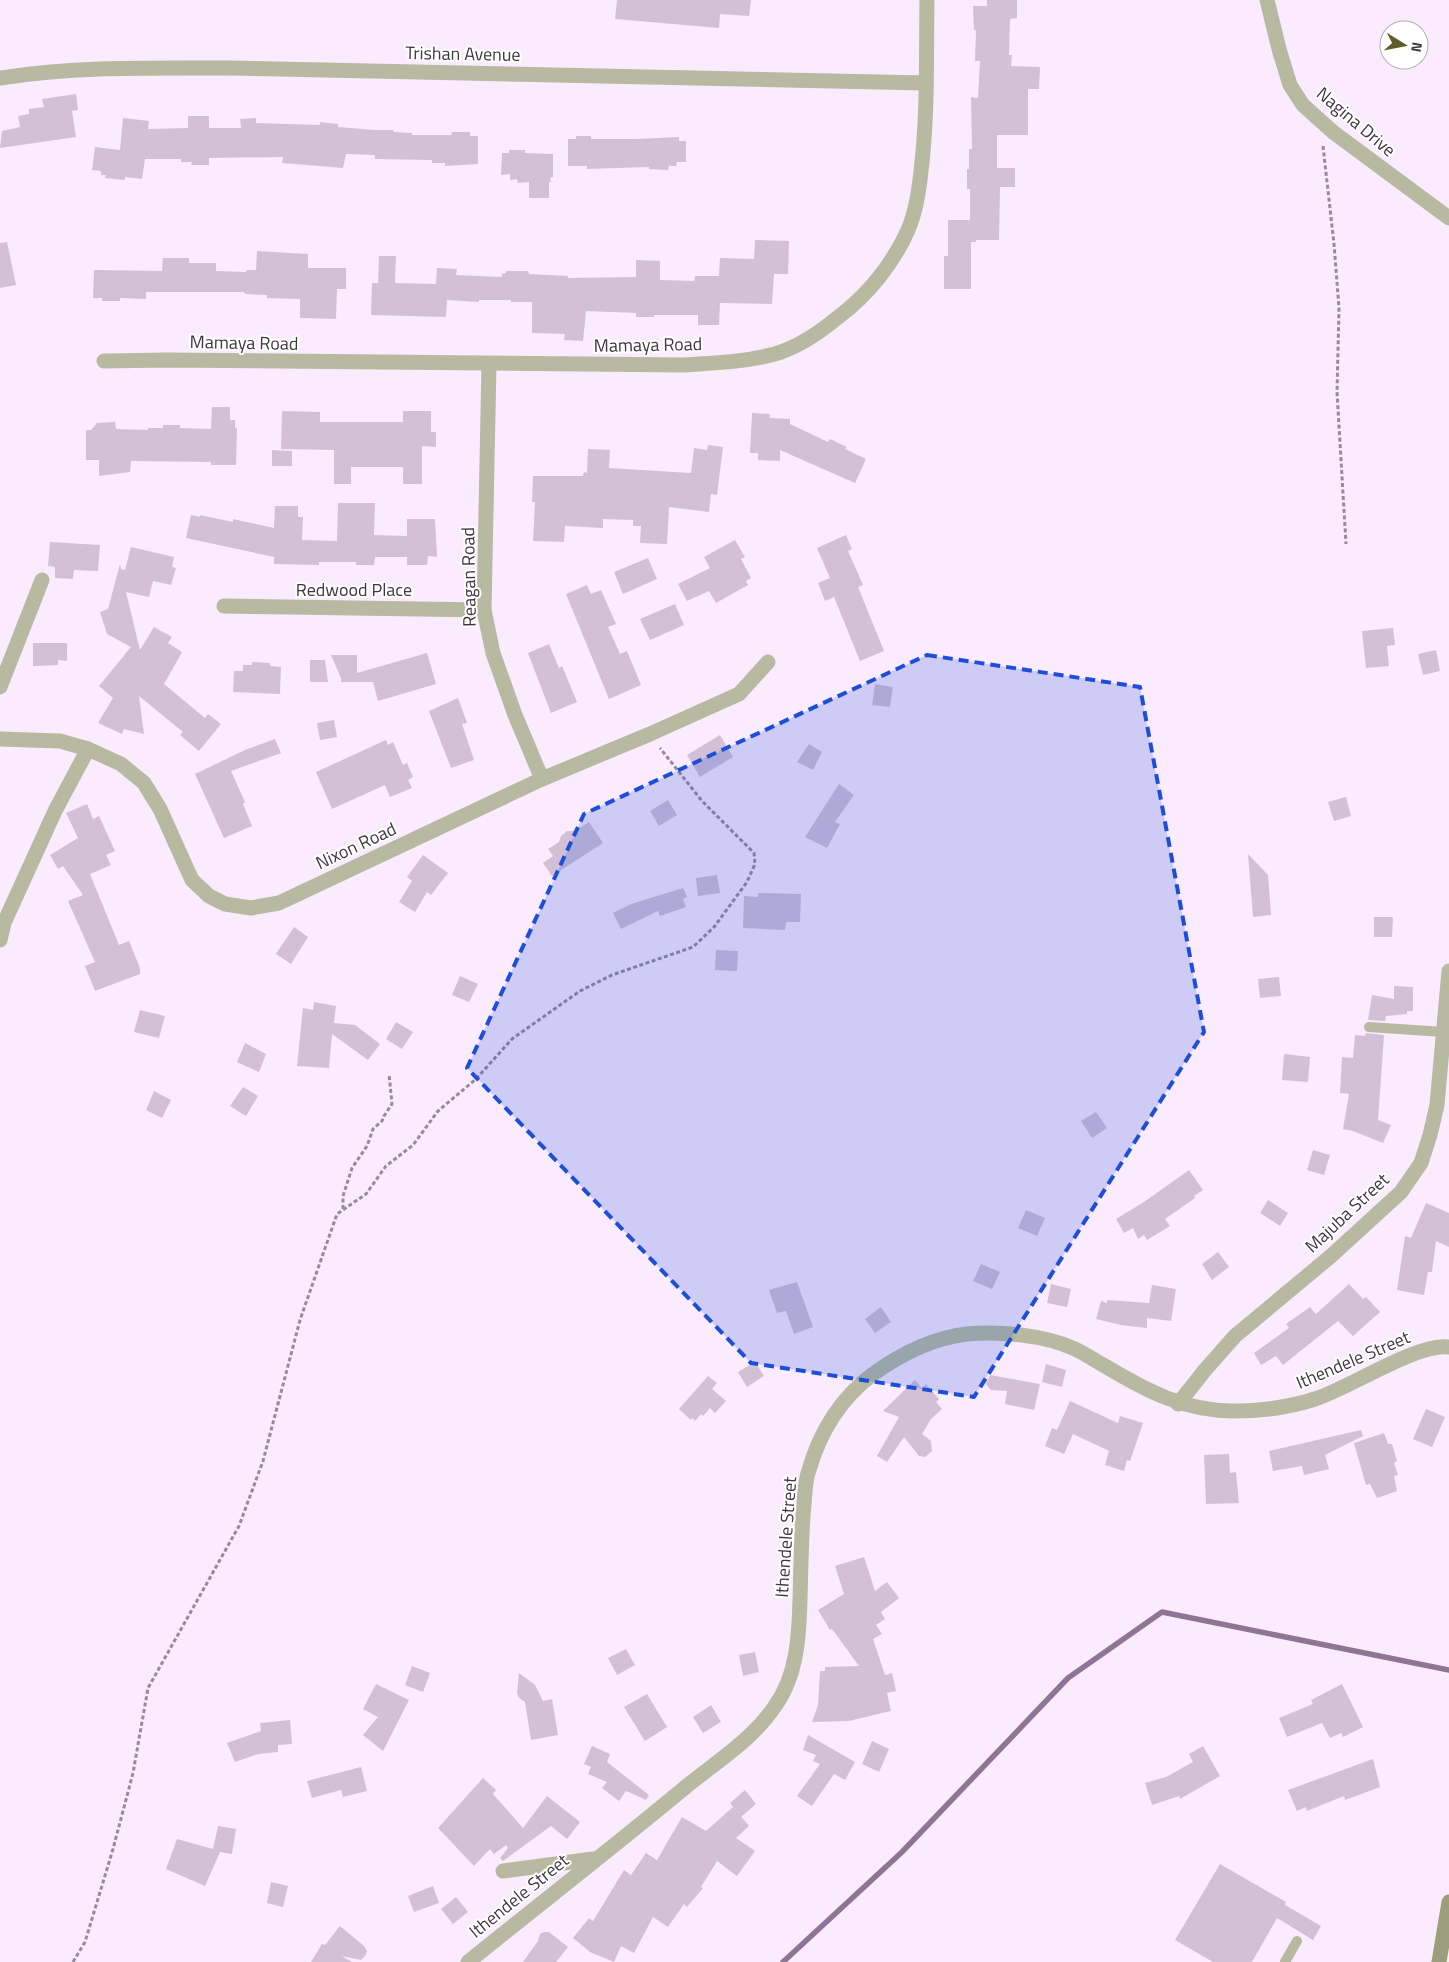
<svg xmlns="http://www.w3.org/2000/svg" width="1449" height="1962" viewBox="0 0 1449 1962" font-family="'Titillium Web',sans-serif">
	<style>
		.lines { fill: none; stroke-linecap: round; stroke-linejoin: round }
		.stream { stroke: #8f7494; stroke-width: 5.5 }
		.building { fill: #d3c0d6 }
		.path { stroke: #968b98; stroke-width: 3; stroke-dasharray: 4 2.5; stroke-linecap: butt }
		.lane { stroke: #b8b9a1; stroke-width: 10 }
		.street { stroke: #b8b9a1; stroke-width: 15 }
		.secondary { stroke: #9c9d7a; stroke-width: 15 }
		.marked { fill: #1d4ed8; fill-opacity: 0.2; stroke: #1d4ed8; stroke-width: 4; stroke-dasharray: 10 6; stroke-linejoin: round }
		.labels { text-anchor: middle; stroke-width: 4; stroke-linejoin: round; paint-order: stroke }
		.street-label { font-size: 18px; fill: #3e373f; stroke: #fff }
	</style>
	<rect width="100%" height="100%" fill="#fbebfe"/>
	<g class="lines">
		<path class="stream" d="M783,1962L902,1852L1068,1678L1162,1612L1449,1670"/>
	</g>
	<g class="building">
		<path d="M617,0H751L749,16L720,14L719,28L615,19Z"/>
		<path d="M987,0H1017V18L1010,19L1009,55H1012L1011,66L1040,67L1039,89H1028V135H997V168H1015V187H1000L999,240H976V242H971V289H944V256H948V220H970V189H967V169H969V149H972L971,97L978,98L980,61H975L976,30H974L973,6H987Z"/>
		<path d="M76,94L78,110L72,111L76,137L0,148L2,131L20,127L18,116L29,114V109L44,107L42,99Z"/>
		<path d="M188,116H209V128H241L240,119L256,118V123L320,125V122L338,124V127L375,130H393L394,132L412,133V135H451L452,132H470V136H478V164L445,166V163H432V160L375,159V155L346,154L343,168L282,163L283,157L209,158V165H191L192,162H181V159H145L142,179L125,177V180L105,178L106,175H101V171L92,170L95,147L120,150L123,118L149,121L148,129L188,128Z"/>
		<path d="M576,136H591V139H636L679,137V141H686V162H677L676,166H669L668,170L649,169V167L587,169V166H568V139H576Z"/>
		<path d="M509,150H525V153L553,154V177L550,178L551,182H549V198H529V182L518,183L517,179L510,180V174L501,175L502,153H509Z"/>
		<path d="M755,240L789,241L788,274H774L772,304L720,303L719,325H698V315H654V317H636V313L586,311L583,341L564,340L565,334L532,333V302H511V300H479V302L447,300L446,317L371,315L372,283H378L379,256H396L395,283L436,284L437,268L457,269L456,275L502,277V274L506,273V271H528L529,274L568,276V278L636,277V260L660,261V280L694,281L695,276H719L720,258L754,259Z"/>
		<path d="M7,242L16,285L0,288V243Z"/>
		<path d="M257,251L308,254V268H346V289H337L336,319L300,318V299L267,298V295L245,294L244,292H146V299L120,298V301H102V298H93L94,270L162,271L163,258H189V263H216V271L246,272V270H256Z"/>
		<path d="M212,407H230V420H235V428H237L236,465H211V462L131,461L130,472L99,476V460H86V430H91L97,423L115,422L116,429L148,430V428H163V425H180V428L211,429Z"/>
		<path d="M282,411L320,412V422H403V411H431V432H436V447L422,446V484H403V467H351V484H334V450L281,449Z"/>
		<path d="M752,413L770,414V418L790,419V424L828,442L830,439L847,447L845,449L866,459L855,483L780,450V461L758,460V453H750Z"/>
		<path d="M708,445L723,447L717,495L711,494L709,512L669,507L667,544L640,543L641,526H633V520L603,519V528L565,526L564,542L533,541L535,502H532L533,476H583L584,472L587,473L588,449L610,450L609,468L691,473L694,448L707,450Z"/>
		<path d="M272,450L292,451V466H272Z"/>
		<path d="M338,503H375L374,535L407,536V519H435L437,557L428,556L427,565H407V557H375L374,565H356V562H319V565L274,564V557L186,538L191,515L200,517V515L233,522V519L274,528L275,506H298V517H303L302,540L337,541Z"/>
		<path d="M846,535L852,549L848,551L863,585L858,587L884,651L860,661L834,597L825,601L818,583L830,578L817,548Z"/>
		<path d="M735,540L745,557L741,559L751,578L746,581L748,585L716,603L709,591L687,601L678,584L710,568L704,557Z"/>
		<path d="M50,542L100,545L98,571L74,570L73,579L55,578V567L48,566Z"/>
		<path d="M131,547L174,557L172,567L176,568L171,585L153,581L149,597L126,592L140,650L154,627L172,637L168,643L182,652L164,684L205,718L208,714L221,724L199,751L180,735L183,732L139,696L144,734L124,729L122,734L98,723L113,698L99,686L131,647L107,634L100,612L108,609L120,564L121,569L125,570Z"/>
		<path d="M648,558L657,579L623,594L614,572Z"/>
		<path d="M587,585L591,594L601,590L616,624L608,627L620,654L627,651L641,685L609,699L566,594Z"/>
		<path d="M675,604L684,625L650,640L640,619Z"/>
		<path d="M1393,628L1395,645L1387,646L1389,666L1366,668L1362,631Z"/>
		<path d="M33,643H67V661L58,660V665L33,666Z"/>
		<path d="M549,644L559,668L562,666L577,702L551,713L528,653Z"/>
		<path d="M1436,650L1440,671L1423,675L1418,654Z"/>
		<path d="M427,653L436,684L378,701L373,682H341V678L331,655H357V673Z"/>
		<path d="M310,660H325L328,682H310Z"/>
		<path d="M252,662L270,663V666L281,667L280,694L233,692L234,671H243V665H252Z"/>
		<path d="M875,684L893,687L890,707L872,705Z"/>
		<path d="M458,698L467,723L462,724L474,760L451,768L429,711Z"/>
		<path d="M334,720L337,737L320,740L317,723Z"/>
		<path d="M720,735L733,757L700,777L687,755Z"/>
		<path d="M275,739L281,753L231,771L245,802L243,804L252,826L224,838L195,774L245,750Z"/>
		<path d="M386,740L388,745L393,742L403,765L407,763L413,777L408,780L412,788L390,797L385,785L332,809L316,772Z"/>
		<path d="M809,744L822,752L813,770L797,762Z"/>
		<path d="M839,784L854,795L835,822L840,824L827,848L805,837Z"/>
		<path d="M1346,797L1351,816L1334,821L1328,802Z"/>
		<path d="M668,800L677,815L659,826L650,811Z"/>
		<path d="M87,804L93,819L99,816L115,851L106,855L111,865L90,874L119,945L129,941L140,968V974L95,991L85,966L95,962L68,901L83,895L63,866L58,869L50,855L78,838L66,813Z"/>
		<path d="M589,822L603,843L552,876L543,863L553,856L548,849L559,842L561,836L567,831H575Z"/>
		<path d="M1248,854L1268,875L1271,915L1253,917Z"/>
		<path d="M423,855L448,873L431,895L427,892L415,912L399,902L412,881L407,877Z"/>
		<path d="M717,875L720,893L698,896L696,878Z"/>
		<path d="M683,888L687,897L683,899L686,907L660,916L658,911L621,929L613,913L631,904Z"/>
		<path d="M758,893L801,894L800,922H786L785,930L743,928L744,896L758,897Z"/>
		<path d="M1374,917H1393L1392,937H1374Z"/>
		<path d="M294,927L308,937L291,964L276,954Z"/>
		<path d="M716,950L738,951L737,971L715,970Z"/>
		<path d="M460,976L478,984L469,1002L452,995Z"/>
		<path d="M1279,977L1281,996L1260,998L1258,979Z"/>
		<path d="M1394,986L1413,987V1011H1407V1014L1386,1016L1385,1021L1368,1020L1372,995L1394,999Z"/>
		<path d="M314,1002L336,1006L334,1023L355,1025L380,1044L368,1060L332,1034L329,1068L297,1066L303,1008L313,1010Z"/>
		<path d="M140,1010L165,1016L159,1038L134,1032Z"/>
		<path d="M396,1022L413,1032L402,1049L386,1039Z"/>
		<path d="M1366,1033L1384,1035L1378,1120L1391,1125L1383,1143L1353,1131L1343,1129L1349,1094L1340,1093L1342,1057L1353,1058L1355,1035L1365,1036Z"/>
		<path d="M245,1043L266,1054L259,1072L237,1062Z"/>
		<path d="M1284,1054L1310,1057L1308,1082L1282,1080Z"/>
		<path d="M243,1087L258,1096L246,1116L230,1106Z"/>
		<path d="M154,1091L171,1100L162,1118L146,1110Z"/>
		<path d="M1096,1112L1107,1128L1092,1138L1081,1121Z"/>
		<path d="M1313,1150L1330,1155L1324,1175L1307,1170Z"/>
		<path d="M1189,1170L1203,1190L1194,1196L1195,1198L1165,1219L1170,1226L1147,1240L1144,1235L1138,1239L1133,1228L1124,1233L1116,1219L1144,1202Z"/>
		<path d="M1268,1200L1288,1213L1280,1226L1260,1213Z"/>
		<path d="M1426,1203L1449,1213V1247L1436,1241L1432,1272H1428L1424,1295L1397,1290L1405,1236L1411,1238Z"/>
		<path d="M1026,1210L1045,1218L1037,1236L1018,1228Z"/>
		<path d="M1218,1252L1229,1267L1212,1280L1202,1264Z"/>
		<path d="M981,1264L1000,1272L992,1289L973,1281Z"/>
		<path d="M797,1282L813,1327L794,1334L786,1311L777,1313L769,1290Z"/>
		<path d="M1051,1284L1071,1289L1067,1307L1047,1303Z"/>
		<path d="M1349,1284L1363,1299L1366,1297L1380,1312L1353,1336L1338,1321L1283,1365L1276,1356L1261,1365L1254,1353L1289,1328L1286,1324L1310,1307L1316,1314Z"/>
		<path d="M1152,1285L1176,1289L1171,1321L1147,1318V1328L1121,1325L1096,1319L1101,1301L1107,1303V1300L1149,1303Z"/>
		<path d="M881,1307L891,1322L875,1333L865,1319Z"/>
		<path d="M755,1362L764,1376L747,1387L738,1372Z"/>
		<path d="M1046,1364L1066,1370L1062,1387L1042,1382Z"/>
		<path d="M990,1375L1040,1384L1034,1410L1005,1404L1007,1391L991,1390L986,1384Z"/>
		<path d="M708,1376L717,1383L712,1389L726,1401L715,1413L710,1408L703,1416L701,1414L695,1421L692,1418L691,1420L679,1409Z"/>
		<path d="M915,1380L922,1388L926,1384L939,1399L936,1402L942,1409L931,1419L922,1434L931,1441L932,1451L925,1457L919,1456L904,1437L887,1462L877,1456L899,1417L883,1411Z"/>
		<path d="M1070,1401L1118,1423L1120,1416L1143,1423L1130,1461L1127,1460L1124,1471L1105,1465L1109,1451L1073,1434L1064,1454L1045,1446L1052,1428L1057,1430Z"/>
		<path d="M1426,1409L1445,1417L1432,1447L1413,1439Z"/>
		<path d="M1361,1430L1363,1436L1325,1455L1329,1469L1304,1475L1302,1466L1273,1471L1269,1451Z"/>
		<path d="M1384,1433L1388,1444H1392L1397,1461L1394,1463L1398,1475L1394,1476L1397,1491L1377,1498L1370,1484L1366,1485L1354,1443Z"/>
		<path d="M1229,1454L1230,1473L1236,1472L1239,1503L1206,1504L1204,1455Z"/>
		<path d="M864,1557L875,1591L887,1582L899,1598L881,1612L885,1619L876,1625L882,1634L873,1639L885,1675L892,1673L896,1691L887,1693L891,1711L849,1721L812,1722L818,1705L820,1671H825V1667L859,1666L832,1629L830,1630L818,1610L844,1594L835,1566Z"/>
		<path d="M626,1649L635,1665L617,1675L608,1658Z"/>
		<path d="M755,1652L759,1672L743,1676L739,1655Z"/>
		<path d="M412,1666L430,1673L423,1692L405,1685Z"/>
		<path d="M519,1673L535,1685L543,1701L552,1699L558,1735L531,1740L525,1702L519,1698L517,1693Z"/>
		<path d="M376,1684L409,1700L383,1751L363,1735L378,1717L363,1709Z"/>
		<path d="M1342,1684L1363,1727L1343,1737L1341,1733L1330,1738L1322,1723L1287,1737L1279,1718L1313,1704L1311,1700Z"/>
		<path d="M647,1694L667,1727L645,1741L624,1707Z"/>
		<path d="M711,1705L721,1722L703,1733L693,1717Z"/>
		<path d="M290,1720L292,1744L278,1745V1752L258,1754L235,1762L227,1743L261,1731L260,1723Z"/>
		<path d="M808,1735L855,1762L845,1780L834,1774L812,1806L797,1796L820,1764L813,1761L816,1755L803,1750Z"/>
		<path d="M872,1741L889,1749L879,1772L862,1764Z"/>
		<path d="M592,1746L610,1754L607,1762L649,1795L646,1800L626,1791L619,1801L602,1788L607,1782L588,1774L591,1767L584,1764Z"/>
		<path d="M1203,1746L1220,1776L1180,1799L1179,1796L1152,1805L1145,1783L1166,1777L1193,1762L1189,1754Z"/>
		<path d="M1373,1759L1380,1787L1345,1800L1344,1796L1307,1811L1306,1807L1297,1811L1288,1790Z"/>
		<path d="M361,1767L367,1791L343,1797L341,1790L312,1798L307,1781Z"/>
		<path d="M483,1778L496,1790L493,1794L523,1828L547,1796L580,1822L567,1839L551,1826L503,1861L500,1858L508,1848L506,1845L494,1854L490,1849L474,1866L438,1828Z"/>
		<path d="M745,1790L756,1804L741,1817L730,1803Z"/>
		<path d="M733,1807L749,1826L736,1838L755,1851L737,1876L717,1861L701,1887L703,1888L687,1907L684,1904L668,1927L653,1917L634,1953L621,1946L614,1962L590,1952L573,1938L589,1918L593,1921L624,1870L631,1875L646,1853L657,1860L682,1817L706,1831Z"/>
		<path d="M218,1826L236,1829L232,1854L220,1852L205,1886L166,1869L177,1839L213,1849Z"/>
		<path d="M1220,1864L1286,1902L1285,1905L1321,1926L1313,1940L1277,1918L1252,1962H1213L1175,1940Z"/>
		<path d="M271,1882L288,1886L283,1907L267,1903Z"/>
		<path d="M433,1886L439,1903L414,1912L408,1896Z"/>
		<path d="M456,1897L468,1912L453,1924L441,1909Z"/>
		<path d="M340,1926L364,1946L367,1951L365,1956L361,1960L342,1956L352,1962H311L322,1944L325,1945Z"/>
		<path d="M544,1932H549L568,1947L556,1962H523L538,1941L540,1934Z"/>
	</g>
	<g class="lines">
		<g class="path">
			<path d="M1323,146L1334,244L1339,308L1337,392L1346,544"/>
			<path d="M343,1209V1196L352,1168L367,1146L373,1129L382,1121L384,1116L392,1104L389,1074"/>
			<path d="M73,1962L85,1942L113,1849L133,1773L148,1688L239,1526L263,1461L300,1320L337,1214L366,1194L386,1166L413,1145L438,1111L476,1079L512,1039L580,991L612,975L693,947L714,927L747,882L755,864L754,853L702,801L660,748"/>
		</g>
		<g class="lane">
			<path d="M1369,1027L1444,1032"/>
			<path d="M1285,1962L1297,1941"/>
		</g>
		<g class="street">
			<path d="M1267,0L1279,49L1290,85L1303,105L1333,132L1449,218"/>
			<path d="M0,78C76,66 153,68 229,68L926,83"/>
			<path d="M104,361L166,360L684,365C714,363 745,362 775,354C798,347 819,333 837,318C867,296 893,264 908,230C916,212 919,191 921,171C928,114 926,57 927,0"/>
			<path d="M489,364L484,610L493,653L515,715L542,779"/>
			<path d="M224,606L484,610"/>
			<path d="M0,687L42,580"/>
			<path d="M0,739L60,741L88,749L121,764L144,783L160,809L192,880L209,896L225,904L251,908L279,903L542,779L650,734L739,694L768,662"/>
			<path d="M0,940L4,923L55,811L88,749"/>
			<path d="M1178,1404L1205,1370L1235,1336L1331,1256L1401,1192L1421,1163L1430,1135L1437,1105L1449,971"/>
			<path d="M503,1871L593,1859"/>
			<path d="M468,1962C541,1903 616,1845 688,1785C718,1761 754,1738 775,1706C797,1676 799,1636 800,1600C801,1568 801,1536 804,1504C805,1493 805,1480 809,1470C820,1432 841,1398 873,1374C901,1354 932,1338 967,1334C1000,1331 1045,1335 1075,1349C1086,1354 1095,1361 1105,1366C1147,1391 1184,1411 1234,1411C1261,1411 1290,1407 1315,1399C1350,1388 1416,1343 1449,1347"/>
		</g>
		<path class="secondary" d="M1439,1962L1449,1902"/>
	</g>
	<path class="marked" d="M927,655L1140,687L1204,1032L974,1397L751,1363L467,1068L584,814Z"/>
	<g class="labels">
		<g class="street-label">
			<text transform="translate(463 54) rotate(1)" y="6">Trishan Avenue</text>
			<text transform="translate(1356 122) rotate(40)" y="6">Nagina Drive</text>
			<text transform="translate(244 343) rotate(1)" y="6">Mamaya Road</text>
			<text transform="translate(648 345) rotate(-1)" y="6">Mamaya Road</text>
			<text transform="translate(469 577) rotate(-91)" y="6">Reagan Road</text>
			<text x="354" y="596">Redwood Place</text>
			<text transform="translate(356 846) rotate(-25)" y="6">Nixon Road</text>
			<text transform="translate(1347 1213) rotate(-43)" y="6">Majuba Street</text>
			<text transform="translate(1353 1360) rotate(-23)" y="6">Ithendele Street</text>
			<text transform="translate(786 1537) rotate(-86)" y="6">Ithendele Street</text>
			<text transform="translate(519 1896) rotate(-39)" y="6">Ithendele Street</text>
		</g>
	</g>
	<g transform="translate(1404 45) rotate(100)"><circle r="24" fill="#ffffff" stroke="#b2afb2"/>
	<path d="M0-4L9 19L0 12L-9 19Z" fill="#5d5d2a"/>
	<text y="-8" font-size="14" font-weight="bold" text-anchor="middle" fill="#3e373f">N</text>
	</g>
</svg>
